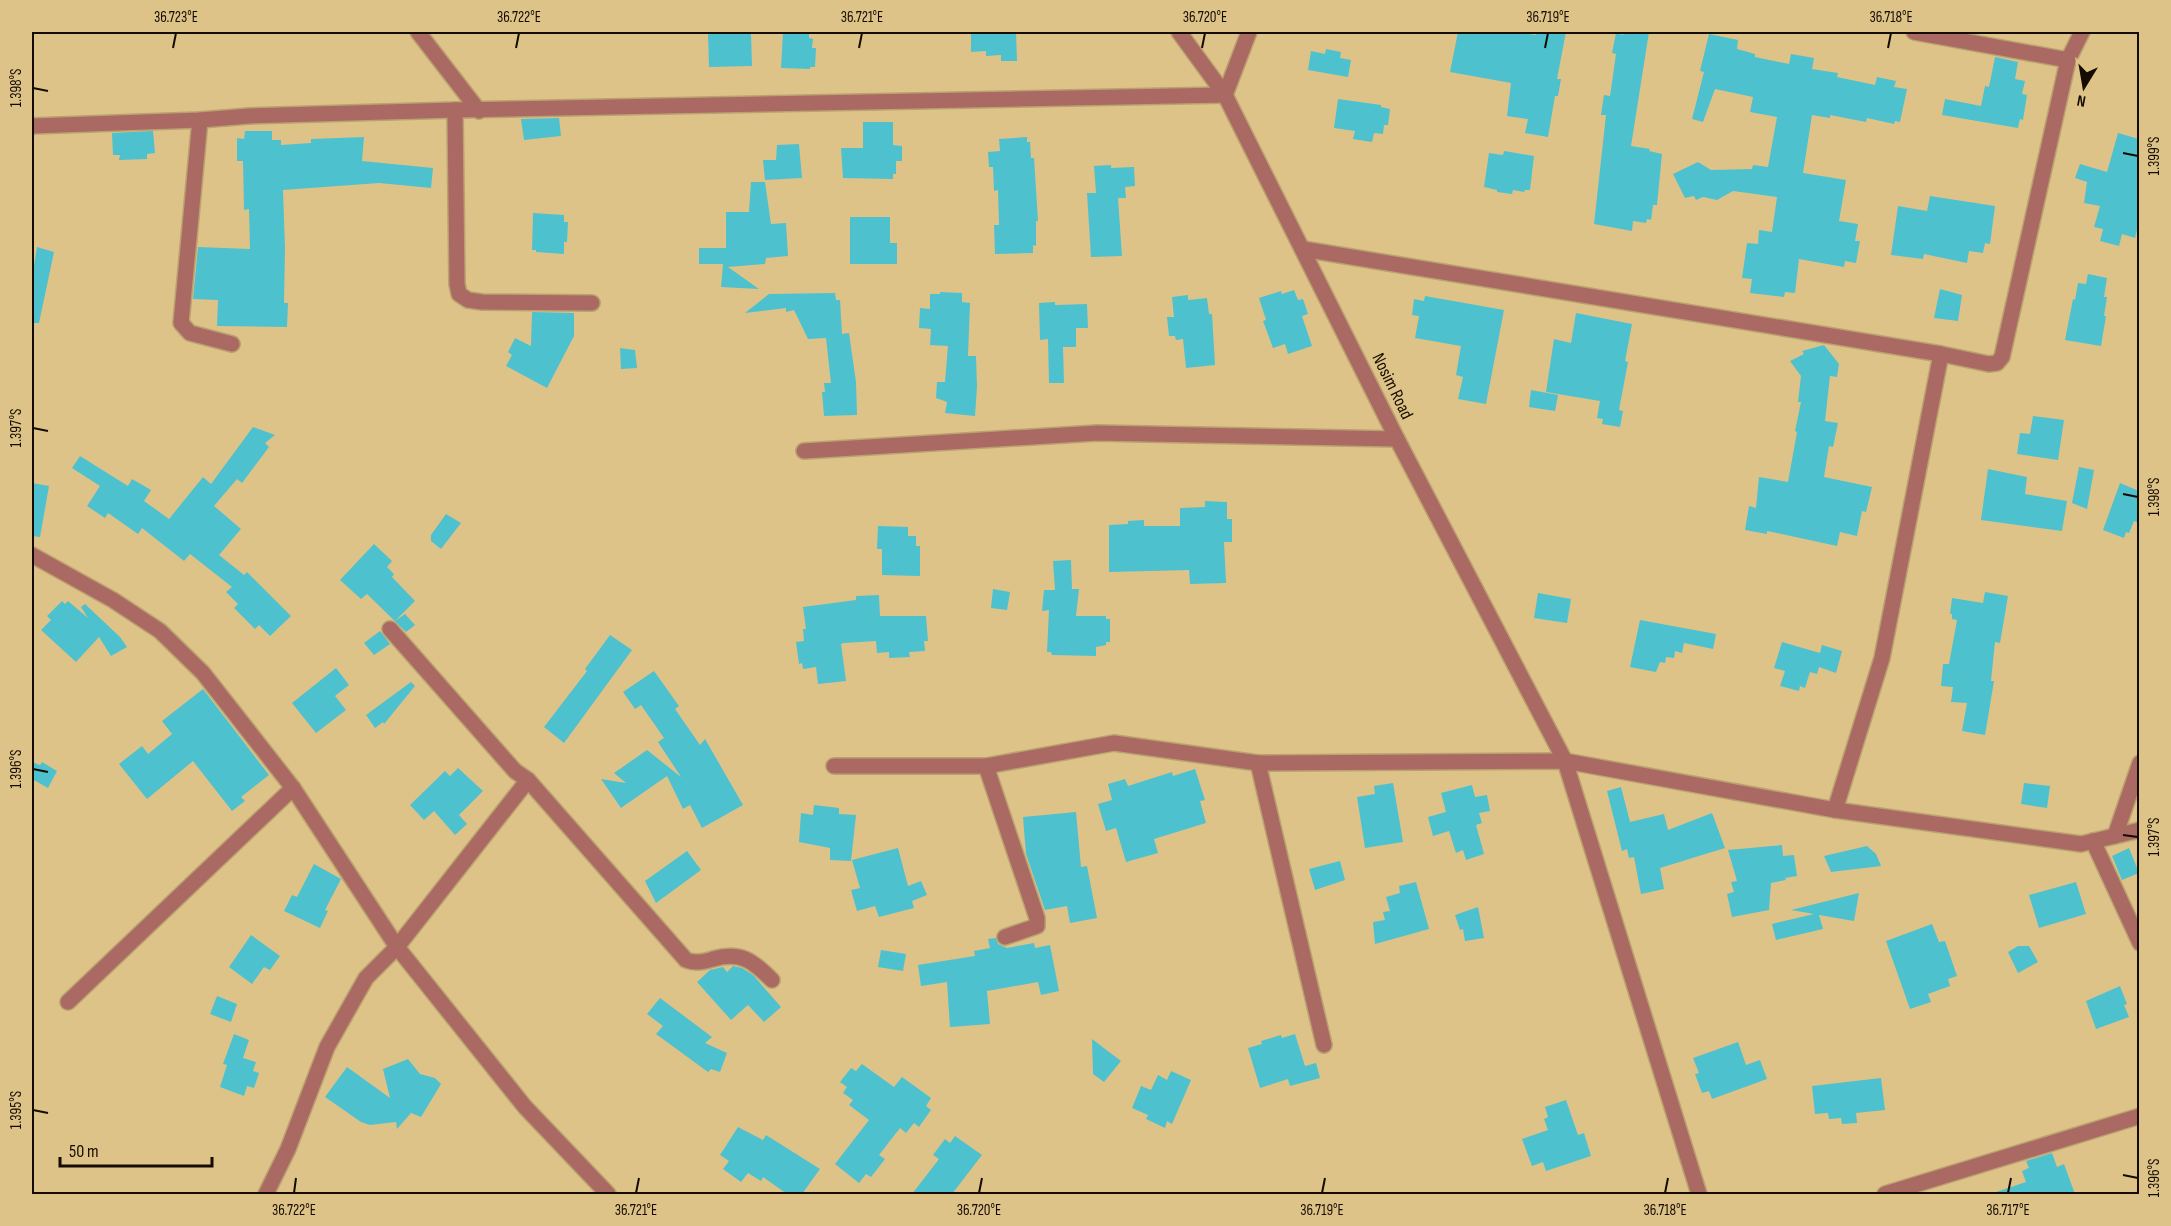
<svg xmlns="http://www.w3.org/2000/svg" width="2171" height="1226" viewBox="0 0 2171 1226" font-family="'Sofia Sans Condensed',sans-serif">
	<style>
		.building { fill: #4ec1cf }
		.lines { fill: none; stroke-linecap: round; stroke-linejoin: round }
		.minor-casing { stroke: #baa270; stroke-width: 18 }
		.minor { stroke: #ab6963; stroke-width: 15 }
		.ticks { fill: none; stroke: #150b00; stroke-width: 2 }
		.labels { text-anchor: middle; stroke-width: 6; stroke-linejoin: round; paint-order: stroke }
		.street-label { font-size: 18px; fill: #150b00; stroke: #dec388 }
		.neatline { fill: none; stroke: #150b00; stroke-width: 2 }
		.ticks-label { font-size: 15px; text-anchor: middle; fill: #150b00 }
	</style>
	<rect width="100%" height="100%" fill="#dec388"/>
	<g class="building">
		<path d="M751,32L752,66L709,67L708,33Z"/>
		<path d="M783,32H809V38L813,39L812,48H816L815,67H810V69L781,68Z"/>
		<path d="M971,32H1016L1017,61H1001V55L986,56V51L971,52Z"/>
		<path d="M1458,32H1516L1536,35L1537,32H1566L1557,79H1561L1558,96H1555L1548,137L1525,133L1528,119L1507,116L1511,83L1450,72Z"/>
		<path d="M1624,32H1649L1631,146L1650,149L1649,151L1662,154L1657,205H1653L1651,220L1647,219L1646,223L1633,221L1632,231L1594,224L1606,115H1601L1604,95L1610,96L1616,54L1612,53L1616,33L1623,35Z"/>
		<path d="M1709,34L1738,40L1737,49L1755,54V57L1789,64L1791,54L1814,58L1812,69L1838,73L1837,77L1875,85L1877,77L1896,81L1894,87L1907,89L1900,122L1895,121L1894,124L1867,118L1866,122L1830,115V118L1812,115L1803,173L1846,180L1839,221L1858,224L1855,241H1860L1856,263L1845,261L1844,267L1799,259L1795,293L1785,292L1784,297L1750,293L1752,279L1742,278L1747,243L1758,244L1759,230L1772,232L1777,197L1733,191L1717,200L1703,197L1696,200L1694,196L1685,198L1673,174L1698,162L1711,170L1752,169L1753,165L1768,167L1777,117L1750,112L1753,97L1715,89L1703,122L1692,119L1704,72L1700,71Z"/>
		<path d="M1326,49L1341,52L1340,58L1351,60L1348,77L1308,70L1311,51L1325,54Z"/>
		<path d="M1995,57L2018,62L2015,79L2025,81L2022,94L2027,95L2023,120L2020,119L2018,128L1942,115L1945,99L1981,106L1985,86L1989,87Z"/>
		<path d="M1338,99L1381,105V107L1390,109L1388,125H1384L1383,134L1374,133L1372,142L1353,139L1355,131L1334,128Z"/>
		<path d="M559,118L561,136L524,140L521,119Z"/>
		<path d="M863,122H893V145L902,146V161H896V174H893V179L843,178L841,148H863Z"/>
		<path d="M153,131L155,153L147,154V159L119,160L120,155H113L112,133Z"/>
		<path d="M245,131H272V140H281V145L311,143V139L364,137L362,161L433,168L431,188L379,183L283,190L285,249L284,303H288L287,327L217,326L218,300L193,299L198,247L250,249L249,209L244,210L243,161H237V138L244,139Z"/>
		<path d="M2118,133L2139,139V222L2135,238L2122,234L2119,246L2100,241L2103,229L2094,227L2100,206L2084,203L2087,182L2075,178L2080,164L2107,172Z"/>
		<path d="M1027,137V142H1030L1031,158H1034L1038,221H1036V246L1033,245V253L995,254L994,225H999L998,190L994,191L993,167H989L988,152L1000,151L999,139Z"/>
		<path d="M799,144L802,178L765,180L763,160H776L777,145Z"/>
		<path d="M1504,151L1534,156L1530,190H1525L1524,192L1513,190L1512,194L1497,192V190L1484,187L1489,153L1503,155Z"/>
		<path d="M1111,165V168L1134,167L1135,186L1125,187L1126,198H1118L1122,256L1091,257L1087,193H1096L1094,166Z"/>
		<path d="M751,182H765L771,224L786,223L788,256L766,258L765,264L728,267L759,289L721,287L723,264H699V248H726V212H749Z"/>
		<path d="M1930,196L1995,206L1990,244L1985,243L1983,253L1969,251L1967,263L1924,254L1923,259L1891,255L1898,206L1927,211Z"/>
		<path d="M533,213L564,215V222H568L567,242H564V254L536,252V250H532Z"/>
		<path d="M850,217H890V243H897V264H850Z"/>
		<path d="M37,247L54,252L39,323H32V277Z"/>
		<path d="M2088,274L2107,278L2104,297H2107L2104,316H2106L2101,346L2065,340L2073,299L2075,300L2078,283L2086,284Z"/>
		<path d="M1940,289L1962,295L1958,321L1934,318Z"/>
		<path d="M1294,290L1298,300L1303,299L1308,314L1302,316L1312,346L1288,354L1285,344L1273,348L1263,321L1266,320L1259,298L1281,291L1282,294Z"/>
		<path d="M940,292L962,293V302L970,303L968,356H976L977,387L975,416L945,413L947,402L936,398L937,382H945L948,346L930,345L931,329L919,328L920,308L930,309V294H940Z"/>
		<path d="M835,293L836,300H840L842,334L849,333L856,382L857,415L824,416L822,392H825L824,383H831L826,338L808,339L794,310L786,312V308L745,313L769,294Z"/>
		<path d="M1188,295V300L1207,298L1209,314H1212L1215,365L1186,368L1183,339L1176,340L1175,336H1169L1167,317H1174L1172,297Z"/>
		<path d="M1425,296L1504,310L1486,404L1458,399L1463,377L1456,375L1461,346L1415,338L1419,316L1412,315L1414,299L1424,301Z"/>
		<path d="M1055,302V305L1087,304L1088,328H1076V347H1063L1064,383H1049L1048,339L1040,340L1039,303Z"/>
		<path d="M532,312L574,313V336L547,388L506,366L512,355L508,352L515,338L531,346Z"/>
		<path d="M1576,313L1632,324L1625,361L1628,362L1619,410L1623,411L1620,427L1602,424L1603,419L1597,418L1600,401L1546,392L1554,339L1571,343Z"/>
		<path d="M1824,345L1839,364L1837,377L1830,376L1825,421L1838,423L1833,447L1829,446L1824,477L1872,487L1866,512L1862,511L1857,536L1840,532L1837,546L1767,531V534L1745,530L1749,506L1756,508L1759,477L1788,482L1797,432L1795,431L1801,402H1798L1801,376L1790,361L1804,354L1802,351Z"/>
		<path d="M620,348L635,350L637,368L621,369Z"/>
		<path d="M1531,390L1558,395L1555,411L1529,407Z"/>
		<path d="M2033,416L2064,420L2058,460L2017,454L2020,433L2030,434Z"/>
		<path d="M253,427L275,435L265,443L269,447L242,483L237,479L214,506L241,529L219,555L244,575L247,572L291,616L270,636L259,625L255,629L234,608L238,604L226,592L232,587L190,554L184,561L142,528L138,534L108,513L105,518L87,506L100,486L72,468L80,456L128,486L132,479L151,490L144,501L169,519L203,477L211,484Z"/>
		<path d="M2079,467L2094,470L2087,509L2072,503Z"/>
		<path d="M1988,469L2027,477L2025,494L2067,501L2062,531L1981,520Z"/>
		<path d="M32,483L49,486L40,537L32,536Z"/>
		<path d="M2120,483L2139,491V523L2134,521L2129,533L2126,532L2124,538L2103,530Z"/>
		<path d="M1205,501L1227,502V519H1232V542H1224L1226,583L1190,584L1189,570L1109,572V525L1128,524V521L1144,520V526H1180V508L1205,507Z"/>
		<path d="M446,514L461,523L441,549L431,541V535Z"/>
		<path d="M878,526L908,527V536H916V546H920V576L882,575V549H877Z"/>
		<path d="M374,544L392,561L387,567L394,574L392,577L415,601L395,621L405,614L415,625L406,632L367,594L361,599L340,580Z"/>
		<path d="M1071,560L1072,589H1079L1076,616H1106V619H1110V642H1106V645L1096,647V656L1052,655L1051,652H1047L1049,610L1042,611L1044,590H1055L1053,561Z"/>
		<path d="M993,589L1010,592L1007,610L991,608Z"/>
		<path d="M1985,592L2008,596L2000,643L1995,642L1991,681H1994L1985,735L1962,731L1967,703L1951,702L1953,687L1941,686L1943,664H1949L1957,620L1952,619V614H1950L1952,598L1983,603Z"/>
		<path d="M1538,593L1571,599L1567,623L1534,618Z"/>
		<path d="M879,595L880,616H926L928,641H924L925,651L909,652L910,657L889,658V652L877,653L876,641L844,643L841,644L846,681L818,684L816,667L803,669L802,663L799,664L796,642L804,641L803,629H806L803,607L856,600V596Z"/>
		<path d="M62,601L65,604L68,601L88,618L81,607L85,604L120,637L127,647L111,656L99,637L76,662L41,630L51,620L47,616Z"/>
		<path d="M1640,620L1716,634L1713,649L1684,643L1682,653L1675,651L1674,658L1666,657L1665,663L1660,662L1656,672L1630,667Z"/>
		<path d="M380,631L390,644L374,655L364,643Z"/>
		<path d="M610,635L632,650L564,743L544,727L587,671L585,669Z"/>
		<path d="M1782,642L1820,653L1822,645L1842,651L1836,673L1819,667L1817,674L1810,672L1805,688L1800,686L1799,691L1780,686L1785,671L1774,668Z"/>
		<path d="M336,668L349,685L335,696L346,710L316,733L292,703Z"/>
		<path d="M654,671L679,706L675,709L700,745L705,739L743,805L702,828L690,805L683,809L667,776L621,808L601,779L626,783L614,773L647,750L681,777L658,742L664,738L641,705L635,709L623,692Z"/>
		<path d="M411,682L415,686L384,724L383,722L375,728L366,715Z"/>
		<path d="M203,689L269,775L241,797L245,801L232,811L193,761L147,799L119,764L142,746L148,754L172,734L162,721Z"/>
		<path d="M32,762L40,765L42,762L57,771L48,788L32,779Z"/>
		<path d="M458,768L483,791L459,815L467,824L455,835L434,811L424,820L410,805L445,771L450,776Z"/>
		<path d="M1195,769L1205,800L1200,801L1206,823L1154,839L1158,853L1126,862L1116,828L1106,831L1098,804L1112,800L1108,784L1125,779L1128,786L1172,772L1173,776Z"/>
		<path d="M1393,783L1403,842L1365,848L1357,797L1375,794L1374,786Z"/>
		<path d="M2024,783L2050,786L2047,808L2021,804Z"/>
		<path d="M1472,785L1475,797L1487,795L1490,811L1479,813L1482,823L1476,825L1484,854L1466,860L1463,850L1456,853L1449,831L1433,836L1428,817L1446,812L1441,793Z"/>
		<path d="M1621,787L1630,822L1664,814L1668,830L1712,813L1725,848L1660,868L1664,889L1641,894L1634,857L1629,858L1627,849L1622,851L1607,791Z"/>
		<path d="M814,805L839,808V814L856,815L851,861L830,860V848L799,842L801,813L813,815Z"/>
		<path d="M1076,812L1081,867L1087,866L1097,918L1070,923L1067,906L1045,910L1026,854L1023,817Z"/>
		<path d="M1782,845L1783,856L1794,855L1797,876L1785,878L1786,880L1771,883L1769,910L1732,917L1727,894L1734,892L1731,882L1737,881L1728,850Z"/>
		<path d="M1867,846L1876,854L1881,866L1831,872L1824,856Z"/>
		<path d="M898,848L908,886L921,881L927,895L912,901L914,908L879,917L875,906L857,911L851,890L860,888L852,860Z"/>
		<path d="M2129,848L2139,873L2122,880L2112,856Z"/>
		<path d="M687,851L701,870L656,903L645,881Z"/>
		<path d="M1340,861L1345,880L1315,890L1309,869Z"/>
		<path d="M314,864L341,879L325,910L328,911L320,928L284,911L292,895L297,897Z"/>
		<path d="M1416,882L1429,929L1375,944L1373,922L1385,920L1383,912L1390,911L1386,897L1400,893L1399,886Z"/>
		<path d="M2076,882L2086,914L2039,928L2029,895Z"/>
		<path d="M1859,893L1854,921L1819,915L1823,929L1776,940L1772,924L1814,914L1791,910Z"/>
		<path d="M1478,907L1484,938L1465,941L1463,929L1460,930L1455,915Z"/>
		<path d="M1932,924L1939,942L1945,941L1957,976L1948,979L1950,986L1928,994L1931,1002L1910,1009L1886,941Z"/>
		<path d="M251,935L280,956L270,970L264,967L252,984L229,967Z"/>
		<path d="M996,938L998,944L1007,948L1034,943L1035,948L1050,945L1059,991L1041,995L1038,982L987,991L990,1024L950,1027L947,982L921,986L918,965L975,956L974,951L990,948L988,939Z"/>
		<path d="M2018,946H2029L2038,962L2018,973L2008,952Z"/>
		<path d="M881,950L906,954L903,971L878,967Z"/>
		<path d="M733,966L742,968L753,975L781,1007L764,1022L748,1005L731,1020L697,982L710,970L723,967L727,972Z"/>
		<path d="M2120,986L2127,1004L2124,1005L2129,1017L2096,1029L2086,1001Z"/>
		<path d="M217,996L237,1004L231,1022L210,1014Z"/>
		<path d="M660,998L712,1037L705,1043L727,1053L720,1072L711,1069L708,1072L656,1034L663,1026L647,1014Z"/>
		<path d="M234,1034L249,1040L243,1058L256,1062L253,1071L259,1073L254,1088L247,1086L244,1096L220,1087L227,1065L223,1064Z"/>
		<path d="M1295,1034L1305,1066L1316,1063L1320,1078L1290,1086L1288,1079L1260,1088L1248,1048L1262,1044L1261,1041L1281,1035L1282,1038Z"/>
		<path d="M1092,1039L1121,1061L1104,1082L1093,1074Z"/>
		<path d="M1738,1042L1746,1065L1760,1060L1767,1079L1712,1099L1709,1091L1702,1093L1695,1074L1699,1073L1693,1058Z"/>
		<path d="M408,1059L420,1074L435,1078L441,1084L421,1117L411,1113L397,1129L396,1122L370,1125L361,1122L325,1097L347,1067L390,1098L383,1069Z"/>
		<path d="M862,1064L894,1087L902,1077L931,1098L926,1106L931,1110L919,1127L914,1123L906,1133L900,1128L879,1155L885,1159L871,1177L866,1174L859,1183L835,1164L869,1120L849,1105L853,1100L843,1093L847,1087L840,1082L851,1068L856,1071Z"/>
		<path d="M1171,1071L1191,1080L1172,1124L1167,1121L1165,1128L1146,1119L1148,1115L1132,1108L1141,1086L1151,1090L1158,1075L1167,1080Z"/>
		<path d="M1881,1078L1885,1110L1856,1113L1857,1123L1842,1124L1841,1118L1829,1119L1828,1113L1815,1114L1812,1086Z"/>
		<path d="M1566,1100L1578,1135L1584,1133L1591,1156L1546,1171L1543,1162L1532,1166L1522,1139L1548,1130L1544,1119L1548,1117L1545,1107Z"/>
		<path d="M738,1127L763,1140L766,1135L820,1169L802,1194H787L763,1177L761,1181L748,1173L741,1182L723,1169L729,1161L720,1155Z"/>
		<path d="M955,1136L982,1155L952,1194H912L939,1159L933,1155L945,1139L950,1143Z"/>
		<path d="M2052,1153L2057,1167L2064,1164L2075,1194H1997L1996,1192L2026,1182L2022,1171L2029,1168L2026,1161Z"/>
	</g>
	<g class="lines">
		<g class="minor-casing">
			<g id="minor">
				<path d="M418,32L479,111"/>
				<path d="M1179,32L1225,95L1397,439L1565,761L1699,1194"/>
				<path d="M1914,32L2068,60"/>
				<path d="M455,110L457,284L459,294L468,300L482,302L592,303"/>
				<path d="M200,120L181,323L190,333L232,344"/>
				<path d="M32,126L200,120L249,116L455,110L1225,95L1249,32"/>
				<path d="M1303,249L1941,354L1989,364L1997,363L2002,357L2068,60L2082,32"/>
				<path d="M804,451L1097,433L1397,439"/>
				<path d="M32,555L113,600L160,631L203,673L293,788L397,947L525,1107L608,1194"/>
				<path d="M1258,763L1324,1045"/>
				<path d="M834,766H986L1114,743L1258,763L1565,761L1835,810L2081,844L2140,830"/>
				<path d="M986,766L1037,918V926L1005,937"/>
				<path d="M528,780L686,960C695,964 704,962 713,959C741,951 753,961 772,980"/>
				<path d="M1835,810L1882,658L1941,354"/>
				<path d="M2115,836L2140,763"/>
				<path d="M2093,841L2140,943"/>
				<path d="M68,1002L293,788"/>
				<path d="M266,1194L288,1149L327,1047L366,978L397,947L528,780L515,771L390,629"/>
				<path d="M1885,1194L2140,1116"/>
			</g>
		</g>
		<use href="#minor" class="minor"/>
	</g>
	<path class="ticks" d="M173,48L176,33M516,48L519,33M859,48L862,33M1202,48L1205,33M1545,48L1548,33M1888,48L1891,33M33,88L48,91M2123,153L2138,156M33,428L48,431M2123,494L2138,497M33,769L48,772M2123,835L2138,837M33,1110L48,1113M2123,1175L2138,1178M294,1193L296,1178M636,1193L639,1178M979,1193L982,1178M1322,1193L1325,1178M1665,1193L1668,1178M2008,1193L2011,1178"/>
	<g class="labels">
		<g class="street-label">
			<text transform="translate(1393 386) rotate(64)" y="6">Nosim Road</text>
		</g>
	</g>
	<rect width="2171" height="1226" fill="none" stroke="#dec388" stroke-width="66"/>
	<g transform="translate(2084 87) rotate(191)" stroke="#dec388" stroke-width="4.5" paint-order="stroke">
	<path d="M0-4.5L10 22L0 15L-10 22Z" fill="#150b00"/>
	<text y="-9" font-size="16" font-weight="bold" text-anchor="middle" fill="#150b00">N</text>
	</g>
	<path d="M60 1157v9h152v-9" fill="none" stroke="#150b00" stroke-width="3"/>
	<text x="69" y="1157" font-size="18" fill="#150b00" stroke="#dec388" stroke-width="4.5" paint-order="stroke">50 m</text>
	<rect x="33" y="33" width="2105" height="1160" class="neatline"/>
	<g class="ticks-label">
		<text x="176" y="22">36.723°E</text>
		<text x="519" y="22">36.722°E</text>
		<text x="862" y="22">36.721°E</text>
		<text x="1205" y="22">36.720°E</text>
		<text x="1548" y="22">36.719°E</text>
		<text x="1891" y="22">36.718°E</text>
		<text transform="translate(16 88) rotate(-90)" y="5">1.398°S</text>
		<text transform="translate(2154 156) rotate(-90)" y="5">1.399°S</text>
		<text transform="translate(16 428) rotate(-90)" y="5">1.397°S</text>
		<text transform="translate(2154 497) rotate(-90)" y="5">1.398°S</text>
		<text transform="translate(16 769) rotate(-90)" y="5">1.396°S</text>
		<text transform="translate(2154 837) rotate(-90)" y="5">1.397°S</text>
		<text transform="translate(16 1110) rotate(-90)" y="5">1.395°S</text>
		<text transform="translate(2154 1178) rotate(-90)" y="5">1.396°S</text>
		<text x="294" y="1215">36.722°E</text>
		<text x="636" y="1215">36.721°E</text>
		<text x="979" y="1215">36.720°E</text>
		<text x="1322" y="1215">36.719°E</text>
		<text x="1665" y="1215">36.718°E</text>
		<text x="2008" y="1215">36.717°E</text>
	</g>
</svg>
